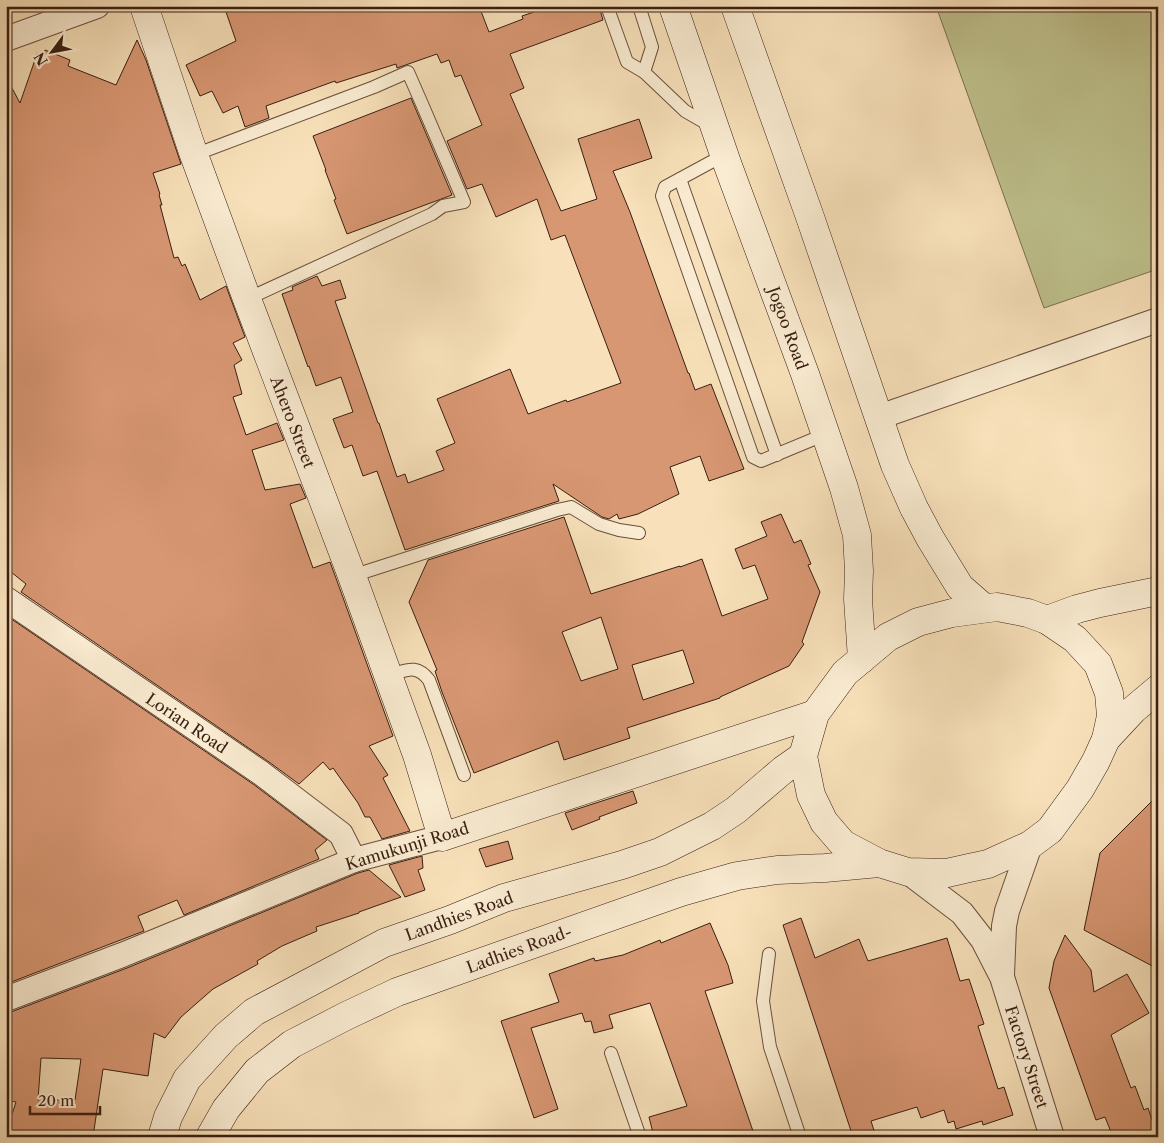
<svg xmlns="http://www.w3.org/2000/svg" width="1164" height="1143" viewBox="0 0 1164 1143" font-family="'Libre Caslon Text',serif">
	<style>
		.green { fill: #bfc28e; stroke: #7c7050 }
		.building { fill: #d89773; stroke: #391e12; fill-rule: evenodd }
		.lines { fill: none; stroke-linecap: round; stroke-linejoin: round }
		.lane-casing { stroke: #694f3c; stroke-width: 14 }
		.street-casing { stroke: #694f3c; stroke-width: 26 }
		.secondary-casing { stroke: #391e12; stroke-width: 29 }
		.lane { stroke: #faecd2; stroke-width: 12 }
		.street { stroke: #faecd2; stroke-width: 24 }
		.secondary { stroke: #faecd2; stroke-width: 28 }
		.labels { text-anchor: middle; stroke-width: 5; stroke-linejoin: round; paint-order: stroke }
		.street-label { font-size: 16px; fill: #391e12; stroke: #faecd2 }
	</style>
	<rect width="100%" height="100%" fill="#f8e1ba"/>
	<filter id="stains"><feTurbulence type="fractalNoise" baseFrequency=".004" numOctaves="4"/><feColorMatrix values="0 0 0 0 .2 0 0 0 0 .09 0 0 0 0 .02 0 0 0 .5 -.17"/></filter>
	<radialGradient id="worn" r=".72"><stop offset=".6" stop-color="#630" stop-opacity="0"/><stop offset="1" stop-color="#630" stop-opacity=".3"/></radialGradient>
	<path class="green" d="M936,6H1158V269L1044,308Z"/>
	<g class="building">
		<path d="M224,6H479L489,32L523,19L522,16L534,12L532,6H599L603,20L510,54L524,88L510,94L561,211L597,199L578,139L639,119L652,158L613,171L630,212L688,373H689L695,390L711,384L744,469L709,481L700,456L670,467L679,494L638,514L619,519L617,514L609,519L602,517L553,484L559,501L405,550L377,471L363,476L352,445L344,448L333,419L353,412L341,377L316,386L309,366L308,367L282,294L293,290L292,287L317,276L322,286L340,280L346,298L335,301L378,423H379L397,477L405,474L408,483L444,470L436,451L455,443L437,399L510,369L528,414L566,400L567,402L621,383L565,235L551,240L537,199L496,217L482,184L467,189L447,141L482,125L461,75L455,77L449,60L441,63L437,54L397,68L396,64L336,83L335,81L266,106L269,118L245,127L238,106L223,113L212,91L200,96L186,65L236,41Z"/>
		<path d="M137,40L146,60L181,164L153,173L160,194L159,195L162,205H160L174,258L178,257L182,266L185,264L200,300L226,286L245,337L233,343L242,360L234,365L242,394L233,397L246,435L277,423L284,440L252,450L265,490L300,484L306,498L290,504L313,568L330,562L337,581L393,736L369,746L388,775L383,778L410,831L382,839L370,817H365L358,803L333,768L330,770L323,762L299,784L269,762L21,592L26,584L6,568V77L20,103L37,54L43,56L45,50L70,60L68,66L116,85Z"/>
		<path d="M411,98L452,195L347,234L334,200L336,199L325,170H326L313,136Z"/>
		<path d="M781,514L794,543L801,540L811,564L808,565L820,592L802,642L804,644L789,666L720,697V698L627,728L630,738L564,760L558,741L474,773L442,692L435,671L437,670L409,602L428,560L564,517L591,594L680,566V567L702,559L722,616L768,599L755,565L743,569L735,549L767,536L761,522ZM601,617L618,669L581,681L562,632ZM683,650L694,683L643,700L632,665Z"/>
		<path d="M7,616L253,784L327,840L315,850L319,859L184,915L177,900L138,916L144,931L6,984Z"/>
		<path d="M633,791L637,803L599,817L600,819L572,830L565,813Z"/>
		<path d="M1158,795V969L1084,930L1100,853Z"/>
		<path d="M508,841L513,859L486,867L479,849Z"/>
		<path d="M422,856L423,868L418,870L425,890L405,897L389,865Z"/>
		<path d="M369,870L401,897L359,912V913L316,927L317,931L282,946L257,961L258,964L213,989L181,1017L165,1038L154,1033L148,1076L103,1069L93,1137H6V1133L16,1102L6,1100V1012H11L127,968L358,873ZM41,1058L81,1059L75,1100H38Z"/>
		<path d="M801,918L815,958L859,939L868,961L947,938L960,981L969,979L984,1024L978,1026L998,1089L1004,1087L1013,1115L983,1125L982,1121L956,1129L954,1121L948,1123L944,1110L921,1118L917,1107L871,1121L876,1137H853L783,925Z"/>
		<path d="M710,923L728,965L733,983L705,991L755,1137H654L649,1117L687,1106L650,1003L609,1015L613,1028L594,1033L591,1021L585,1022L582,1013L531,1028L558,1109L534,1118L501,1021L559,1002L549,974L594,958L595,961L623,955L660,940L661,943Z"/>
		<path d="M1065,935L1091,970L1094,992L1127,974L1149,1013L1111,1035L1131,1088L1135,1086L1144,1110L1148,1108L1158,1137H1113L1105,1117L1096,1120L1049,988L1054,961Z"/>
	</g>
	<g class="lines">
		<g class="lane-casing">
			<g id="lane">
				<path d="M607,6L627,62L644,72"/>
				<path d="M639,6L652,47L644,72L685,111L711,126"/>
				<path d="M194,155L374,87L408,72L422,104L464,202L443,206L432,214L247,299"/>
				<path d="M724,155L665,187L662,196L753,457L761,461L826,434"/>
				<path d="M680,179L777,455"/>
				<path d="M352,576L557,510L571,507L599,524L619,530L639,533"/>
				<path d="M388,675C406,671 416,663 429,680L464,775"/>
				<path d="M769,954L763,1001L770,1047L800,1137"/>
				<path d="M611,1053L640,1137"/>
			</g>
		</g>
		<g class="street-casing">
			<g id="street">
				<path d="M6,39L97,6"/>
				<path d="M879,417L1158,320"/>
				<path d="M6,599L261,773L341,834L354,860"/>
				<path d="M908,872L962,913L983,940L1002,977L1052,1137"/>
				<path d="M1002,975L1004,926L1007,911L1030,845"/>
				<path d="M6,999L122,955L354,860L442,837"/>
			</g>
		</g>
		<g class="secondary-casing">
			<g id="secondary">
				<path d="M144,6L194,155L247,299L352,576L417,755L442,837L815,714"/>
				<path d="M673,6L727,163L805,374L844,488L857,535L859,571L858,599L862,659"/>
				<path d="M735,6L810,217L895,465L914,508L930,538L960,587L984,608"/>
				<path d="M997,607L1028,613L1047,620L1075,639L1098,664L1109,693L1111,716L1106,739L1096,761L1080,789L1050,830L1030,845L988,864L969,868L947,873L908,872L879,863L843,844L824,822L811,795L803,756L815,714L845,673L888,637L918,622L952,613Z"/>
				<path d="M1047,620L1077,609L1100,603L1158,591"/>
				<path d="M1106,739L1133,710L1158,689"/>
				<path d="M162,1137L168,1117L187,1079L226,1036L254,1012L384,943L450,920L504,898L622,865L660,852L712,826L736,810L783,770L803,756"/>
				<path d="M210,1137L226,1109L257,1071L292,1044L346,1016L397,992L681,892L737,876L777,870L825,868L879,863"/>
			</g>
		</g>
		<use href="#lane" class="lane"/>
		<use href="#street" class="street"/>
		<use href="#secondary" class="secondary"/>
	</g>
	<g class="labels">
		<g class="street-label">
			<text transform="translate(788 328) rotate(70)" y="6">Jogoo Road</text>
			<text transform="translate(293 422) rotate(69)" y="6">Ahero Street</text>
			<text transform="translate(187 723) rotate(34)" y="6">Lorian Road</text>
			<text transform="translate(407 846) rotate(-17)" y="6">Kamukunji Road</text>
			<text transform="translate(459 916) rotate(-20)" y="6">Landhies Road</text>
			<text transform="translate(519 949) rotate(-20)" y="6">Ladhies Road-</text>
			<text transform="translate(1027 1057) rotate(72)" y="6">Factory Street</text>
		</g>
	</g>
	<rect width="1164" height="1143" fill="none" stroke="#f8e1ba" stroke-width="25"/>
	<rect x="8" y="8" width="1149" height="1128" fill="none" stroke="#391e12" stroke-width="2.5"/>
	<rect x="12" y="12" width="1139" height="1118" fill="none" stroke="#391e12"/>
	<g transform="translate(52 52) rotate(238)" stroke="#faecd2" stroke-width="4" paint-order="stroke">
	<path d="M0-4L9 19L0 12L-9 19Z" fill="#391e12"/>
	<text y="-8" font-size="14" font-weight="bold" text-anchor="middle" fill="#391e12">N</text>
	</g>
	<path d="M30 1106v8h70v-8" fill="none" stroke="#391e12" stroke-width="2.5"/>
	<text x="38" y="1106" font-size="15" fill="#391e12" stroke="#faecd2" stroke-width="4" paint-order="stroke">20 m</text>
	<rect width="100%" height="100%" filter="url(#stains)"/>
	<rect width="100%" height="100%" fill="url(#worn)"/>
</svg>
